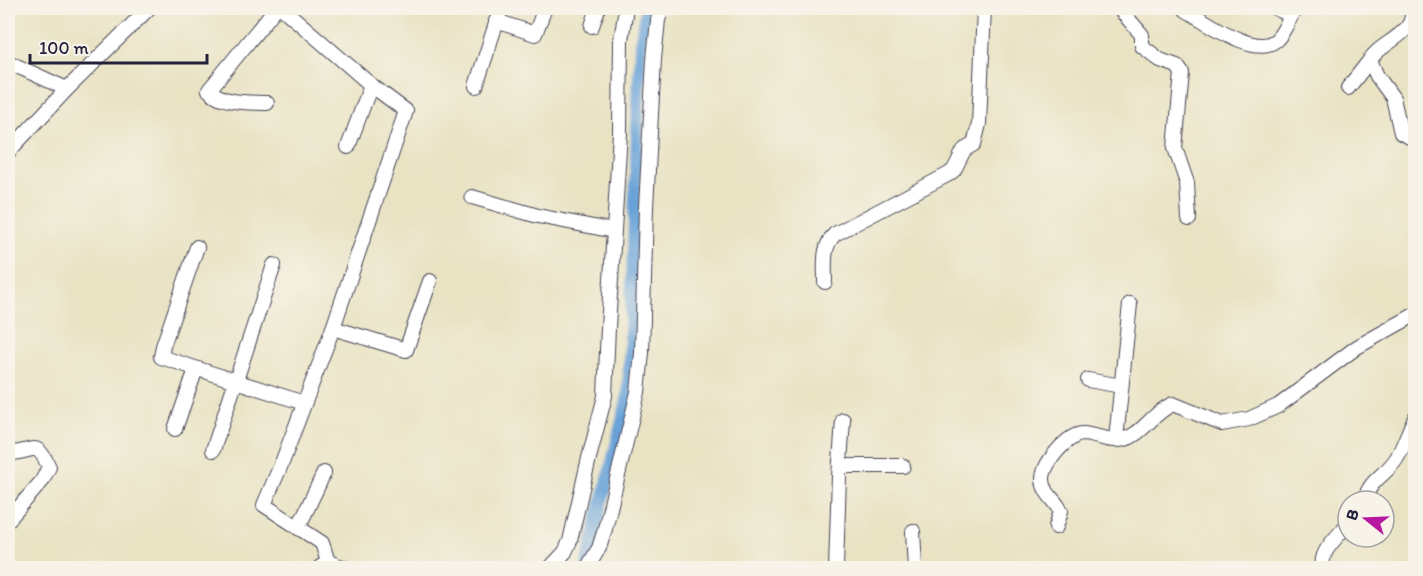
<svg xmlns="http://www.w3.org/2000/svg" width="1423" height="576" viewBox="0 0 1423 576" font-family="Itim,sans-serif">
	<style>
		.lines { fill: none; stroke-linecap: round; stroke-linejoin: round }
		.canal { stroke: #68a2d8; stroke-width: 12 }
		.minor-casing { stroke: #403f50; stroke-width: 16 }
		.minor { stroke: #fff; stroke-width: 14 }
	</style>
	<rect width="100%" height="100%" fill="#f7f3e8"/>
	<filter id="ink" filterUnits="userSpaceOnUse"><feTurbulence type="fractalNoise" baseFrequency=".0167" numOctaves="2"/><feDisplacementMap in="SourceGraphic" scale="12" xChannelSelector="R" yChannelSelector="G"/><feConvolveMatrix kernelMatrix="1 2 1 2 8 2 1 2 1" color-interpolation-filters="sRGB"/></filter>
	<filter id="wash" filterUnits="userSpaceOnUse"><feTurbulence type="fractalNoise" baseFrequency=".008" numOctaves="4" result="noise"/><feDisplacementMap in="SourceGraphic" scale="24" xChannelSelector="R" yChannelSelector="G"/><feGaussianBlur stdDeviation="1.35" result="paint"/><feColorMatrix in="noise" values="0 0 0 0 0 0 0 0 0 0 0 0 0 0 0 0 0 1.4 0 .05"/><feComposite in="paint" operator="in"/></filter>
	<g filter="url(#wash)">
		<rect width="100%" height="100%" fill="#e9e3c4"/>
		<g class="lines">
			<path class="canal" d="M587,565L628,396L640,46L646,8"/>
		</g>
	</g>
	<g filter="url(#ink)">
		<g class="lines">
			<g class="minor-casing">
				<g id="minor">
					<path d="M282,8L371,85L406,111L333,328L283,460L264,505L322,543L328,562"/>
					<path d="M1119,8L1142,35V46L1160,60L1177,66L1182,73L1175,148L1187,183L1189,219"/>
					<path d="M1275,8L1290,15"/>
					<path d="M1411,8C1419,33 1380,42 1370,60L1377,76L1393,98L1401,133L1416,140"/>
					<path d="M1186,10C1206,21 1255,58 1276,40C1285,32 1289,17 1296,8"/>
					<path d="M496,21L535,34L545,8"/>
					<path d="M592,26L598,8"/>
					<path d="M8,62L67,89"/>
					<path d="M476,86L501,8"/>
					<path d="M1348,88L1370,60"/>
					<path d="M267,103C248,102 223,104 209,90L276,8"/>
					<path d="M348,147L371,85"/>
					<path d="M8,152L67,89L149,8"/>
					<path d="M472,197L538,216L614,231"/>
					<path d="M197,247L163,346L161,357L304,403"/>
					<path d="M825,282C825,265 822,246 835,234L949,174L954,170L964,150L974,144L979,124L984,8"/>
					<path d="M333,328L406,350L430,281"/>
					<path d="M1088,380L1121,386"/>
					<path d="M175,429L196,369"/>
					<path d="M1116,439L1130,304"/>
					<path d="M8,450L13,453C36,450 37,441 49,467L42,481L8,520"/>
					<path d="M213,450L274,265"/>
					<path d="M840,466H903"/>
					<path d="M1365,501C1368,479 1389,474 1398,456C1405,443 1409,429 1416,416"/>
					<path d="M1056,527L1061,511C1056,500 1044,494 1043,480C1042,464 1068,434 1083,434C1096,435 1112,443 1125,439C1143,434 1153,412 1173,404L1222,424L1249,419L1278,406L1357,347L1416,314"/>
					<path d="M298,528L324,473"/>
					<path d="M913,531L915,568"/>
					<path d="M319,568L328,562L346,568"/>
					<path d="M550,568L565,552L570,541L589,458L605,396L608,328L620,133L621,40L626,8"/>
					<path d="M587,568L599,548L605,529L638,392L642,353L646,207L654,59L658,20L662,8"/>
					<path d="M836,568L839,476L843,420"/>
					<path d="M1323,568C1319,550 1339,537 1348,523"/>
				</g>
			</g>
			<use href="#minor" class="minor"/>
		</g>
	</g>
	<rect width="1423" height="576" fill="none" stroke="#f7f3e8" stroke-width="30"/>
	<g transform="translate(1366 519) rotate(288)"><circle r="28" fill="#f7f3e8" stroke="#a29fa3" stroke-width="1.5"/>
	<path d="M0-4.5L10 22L0 15L-10 22Z" fill="#b5179e"/>
	<text y="-9" font-size="16" font-weight="bold" text-anchor="middle" fill="#22223b">B</text>
	</g>
	<path d="M30 54v9h177v-9" fill="none" stroke="#22223b" stroke-width="3"/>
	<text x="39" y="54" font-size="18" fill="#22223b" stroke="#f7f3e8" stroke-width="4.5" paint-order="stroke">100 m</text>
</svg>
